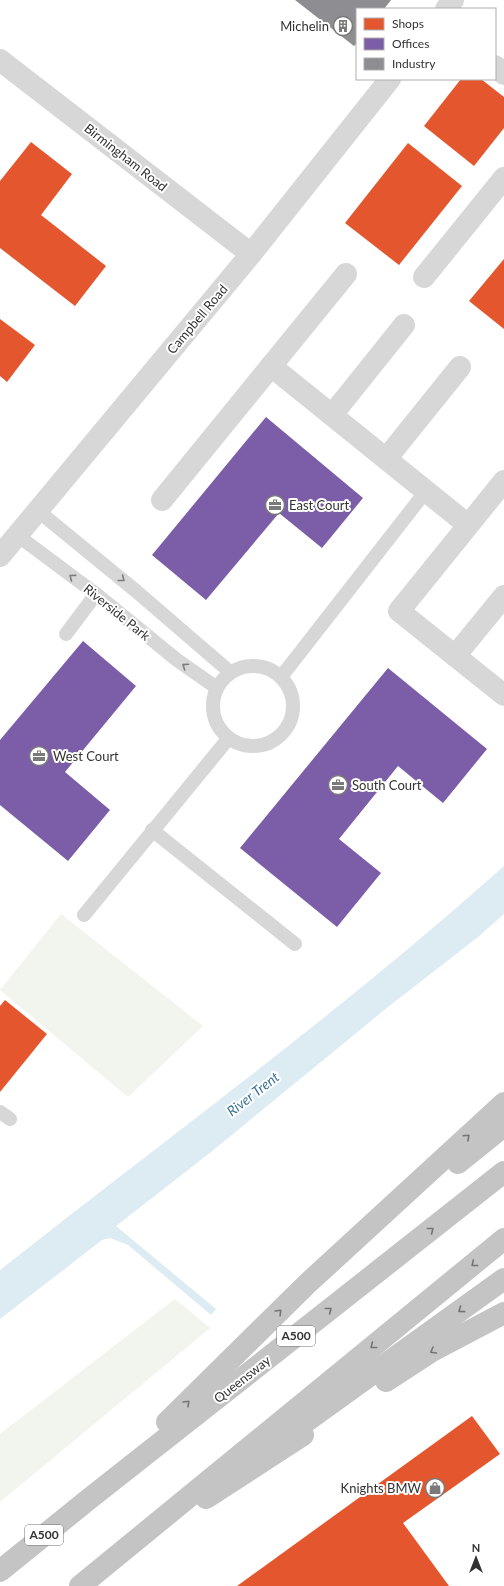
<svg xmlns="http://www.w3.org/2000/svg" width="504" height="1586" viewBox="0 0 504 1586" font-family="Lato,sans-serif">
	<style>
		.green { fill: #f1f5ed }
		.water { fill: #ddebf3 }
		.shops { fill: #e4572e }
		.offices { fill: #7b5ea7 }
		.industry { fill: #8d8d92 }
		.lines { fill: none; stroke-linecap: round; stroke-linejoin: round }
		.lane { stroke: #d7d7d7; stroke-width: 14 }
		.street { stroke: #d7d7d7; stroke-width: 22 }
		.highway { stroke: #c4c4c4; stroke-width: 22 }
		.oneway { stroke: #7d7d7d }
		.oneway2 { stroke: #747474 }
		.labels { text-anchor: middle; stroke-width: 4; stroke-linejoin: round; paint-order: stroke }
		.shield { fill: #fff; stroke: #707070; stroke-width: 1 }
		.shield-label { font-size: 12px; font-weight: bold; fill: #333 }
		.poi-label { font-size: 13px; fill: #333; stroke: #fff; text-anchor: start }
		.street-label { font-size: 13px; fill: #333; stroke: #fff }
		.water-label { font-size: 14px; font-style: italic; fill: #3f7597; stroke: #fff }
	</style>
	<rect width="100%" height="100%" fill="#fff"/>
	<g class="green">
		<path d="M61,914L203,1026L128,1097L0,990Z"/>
		<path d="M175,1299L210,1328L0,1502V1434Z"/>
	</g>
	<path class="water" d="M504,866V914L478,937L388,1007L211,1152L116,1226L216,1309L211,1315L128,1245L110,1238L102,1240L0,1319V1270C169,1137 343,1010 504,866Z"/>
	<g class="shops">
		<path d="M461,79H481L504,97V128L474,166L424,126Z"/>
		<path d="M31,142L72,174L41,215L106,266L75,306L0,248V181Z"/>
		<path d="M408,143L462,186L399,265L345,223Z"/>
		<path d="M504,259V329L469,301Z"/>
		<path d="M0,319L35,345L7,382L0,376Z"/>
		<path d="M5,1000L47,1034L0,1092V1006Z"/>
		<path d="M472,1416L500,1454L403,1523L449,1586H237Z"/>
	</g>
	<g class="offices">
		<path d="M266,417L363,498L322,548L279,513L206,600L152,555Z"/>
		<path d="M83,641L136,686L65,772L110,810L68,861L0,805V740Z"/>
		<path d="M388,668L487,749L443,803L398,766L339,839L381,873L337,927L240,848Z"/>
	</g>
	<path class="industry" d="M295,0H391L384,9H357V43L354,46Z"/>
	<g class="lines">
		<g class="lane">
			<path d="M37,510L136,591L230,672"/>
			<path d="M17,535L96,594L177,660L217,688"/>
			<path d="M66,634L96,594"/>
			<circle cx="253" cy="706" r="40"/>
			<path d="M281,677L426,491"/>
			<path d="M152,830L295,944"/>
			<path d="M84,915L228,739"/>
			<path d="M0,1112L10,1119"/>
		</g>
		<g class="street">
			<path d="M446,9L453,0"/>
			<path d="M0,60L251,254"/>
			<path d="M495,66L504,74"/>
			<path d="M424,277L504,178"/>
			<path d="M271,366L468,525"/>
			<path d="M332,415L404,325"/>
			<path d="M386,459L460,367"/>
			<path d="M504,481L399,611L504,695"/>
			<path d="M162,500L346,274"/>
			<path d="M0,556L251,254L390,79"/>
			<path d="M455,656L504,596"/>
		</g>
		<g class="highway">
			<path d="M458,1163L504,1126"/>
			<path d="M386,1381L432,1351L504,1313"/>
			<path d="M167,1422L307,1284L504,1103"/>
			<path d="M283,1438L504,1279"/>
			<path d="M206,1498L303,1435"/>
			<path d="M0,1571L89,1499L504,1172"/>
			<path d="M80,1586L504,1239"/>
		</g>
	</g>
	<defs><path id="oneway-chevron" d="M-2-3.5L2.5 0L-2 3.5" fill="none" stroke-width="1.6" stroke-linecap="round" stroke-linejoin="round"/></defs>
	<g class="oneway">
		<use href="#oneway-chevron" transform="translate(72 577) rotate(-143)"/>
		<use href="#oneway-chevron" transform="translate(122 579) rotate(39)"/>
		<use href="#oneway-chevron" transform="translate(185 666) rotate(-146)"/>
	</g>
	<g class="oneway2">
		<use href="#oneway-chevron" transform="translate(467 1137) rotate(-43)"/>
		<use href="#oneway-chevron" transform="translate(431 1230) rotate(-38)"/>
		<use href="#oneway-chevron" transform="translate(474 1264) rotate(141)"/>
		<use href="#oneway-chevron" transform="translate(329 1310) rotate(-38)"/>
		<use href="#oneway-chevron" transform="translate(461 1310) rotate(144)"/>
		<use href="#oneway-chevron" transform="translate(279 1312) rotate(-45)"/>
		<use href="#oneway-chevron" transform="translate(373 1346) rotate(141)"/>
		<use href="#oneway-chevron" transform="translate(433 1351) rotate(150)"/>
		<use href="#oneway-chevron" transform="translate(187 1403) rotate(-45)"/>
	</g>
	<defs>
		<g id="building-ring" transform="scale(1)"><circle r="9.5" fill="#fff" stroke="#7a7a7a" stroke-width="1.5"/><path d="M-4-6H4V6H1V3H-1V6H-4ZM-2.5-4.3h1.7v1.8h-1.7ZM.8-4.3h1.7v1.8H.8ZM-2.5-1h1.7V.8h-1.7ZM.8-1h1.7V.8H.8Z" fill="#7a7a7a"/></g>
		<g id="office-ring" transform="scale(1)"><circle r="9.5" fill="#fff" stroke="#7a7a7a" stroke-width="1.5"/><path d="M-6-3h4V-5.5h4V-3h4V5H-6ZM-1-4.5V-3h2v-1.5ZM-6 0V1H6V0Z" fill="#7a7a7a"/></g>
		<g id="shop-ring" transform="scale(1)"><circle r="9.5" fill="#fff" stroke="#7a7a7a" stroke-width="1.5"/><path d="M-5-2.5h2.3a2.7 3.5 0 0 1 5.4 0H5L5.5 6h-11ZM-1.5-2.5h3a1.5 2.3 0 0 0-3 0Z" fill="#7a7a7a"/></g>
	</defs>
	<g fill-rule="evenodd">
		<use href="#building-ring" x="343" y="26"/>
		<use href="#office-ring" x="275" y="505"/>
		<use href="#office-ring" x="39" y="756"/>
		<use href="#office-ring" x="338" y="785"/>
		<use href="#shop-ring" x="435" y="1488"/>
	</g>
	<g class="labels">
		<g class="shield">
			<rect x="277" y="1326" width="38" height="20" rx="3"/>
			<rect x="25" y="1525" width="38" height="20" rx="3"/>
		</g>
		<g class="shield-label">
			<text x="296" y="1340">A500</text>
			<text x="44" y="1539">A500</text>
		</g>
		<g class="poi-label">
			<text x="329" y="31" text-anchor="end">Michelin</text>
			<text x="289" y="510">East Court</text>
			<text x="53" y="761">West Court</text>
			<text x="352" y="790">South Court</text>
			<text x="421" y="1493" text-anchor="end">Knights BMW</text>
		</g>
		<g class="street-label">
			<text transform="translate(126 157) rotate(38)" y="5">Birmingham Road</text>
			<text transform="translate(197 319) rotate(-50)" y="5">Campbell Road</text>
			<text transform="translate(117 612) rotate(39)" y="5">Riverside Park</text>
			<text transform="translate(242 1379) rotate(-38)" y="5">Queensway</text>
		</g>
		<g class="water-label">
			<text transform="translate(253 1094) rotate(-38)" y="5">River Trent</text>
		</g>
	</g>
	<rect x="356" y="8" width="140" height="72" fill="#ffffff" stroke="#adadad"/>
	<rect x="364" y="18" width="20" height="12" fill="#e4572e" stroke="#adadad"/>
	<text x="392" y="28" font-size="12" fill="#333333">Shops</text>
	<rect x="364" y="38" width="20" height="12" fill="#7b5ea7" stroke="#adadad"/>
	<text x="392" y="48" font-size="12" fill="#333333">Offices</text>
	<rect x="364" y="58" width="20" height="12" fill="#8d8d92" stroke="#adadad"/>
	<text x="392" y="68" font-size="12" fill="#333333">Industry</text>
	<g transform="translate(476 1558)" stroke="#ffffff" stroke-width="3" paint-order="stroke">
	<path d="M0-3L7 15L0 10L-7 15Z" fill="#333333"/>
	<text y="-6" font-size="11" font-weight="bold" text-anchor="middle" fill="#333333">N</text>
	</g>
</svg>
